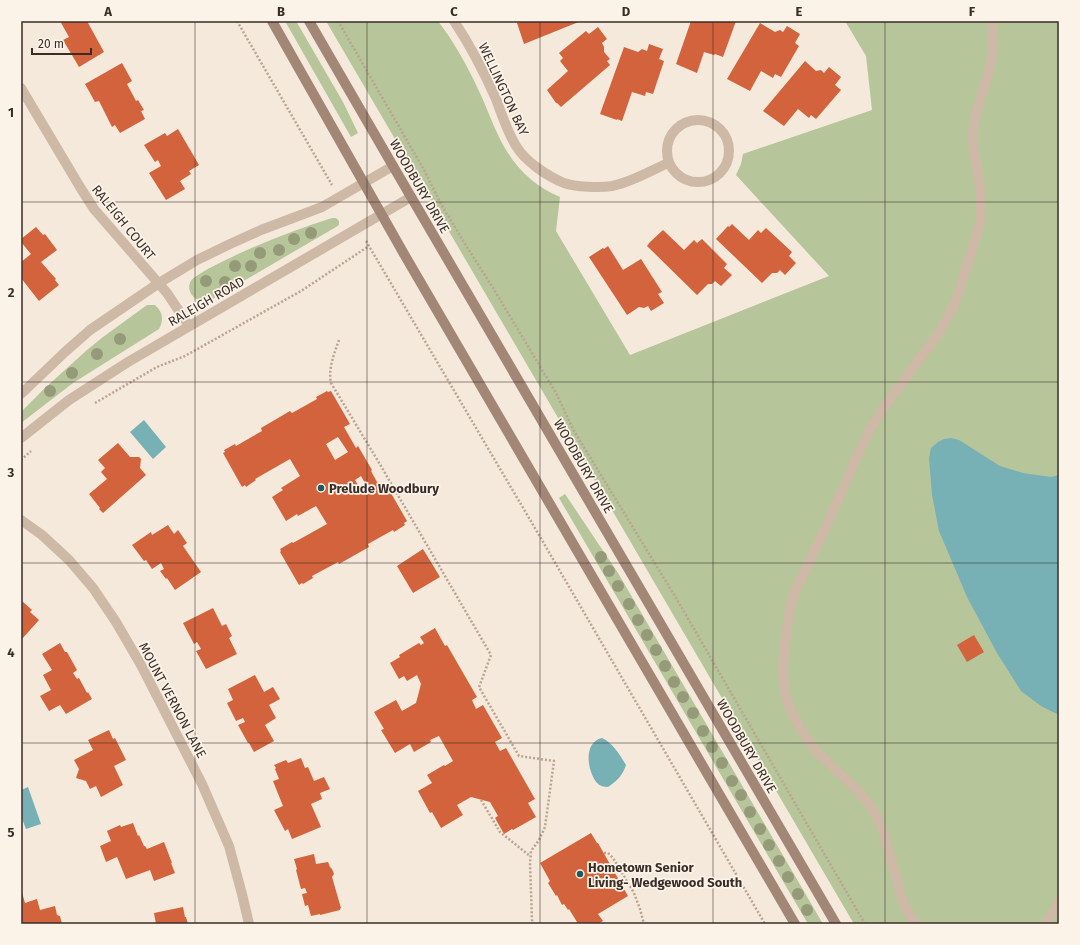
<svg xmlns="http://www.w3.org/2000/svg" width="1080" height="945" viewBox="0 0 1080 945" font-family="'Fira Sans',sans-serif">
	<style>
		.green { fill: #b6c59a }
		.water { fill: #77b1b5 }
		.building { fill: #d2633c; fill-rule: evenodd }
		.lines { fill: none; stroke-linecap: round; stroke-linejoin: round }
		.path { stroke: #baa390; stroke-width: 2.5; stroke-dasharray: 2 2; stroke-linecap: butt }
		.lane { stroke: #ceb9a6; stroke-width: 10 }
		.street { stroke: #ceb9a6; stroke-width: 10 }
		.secondary { stroke: #a28777; stroke-width: 10 }
		.tree { fill: #959a79 }
		.grid { fill: none; stroke: #392d28; stroke-width: 1; stroke-opacity: 0.55 }
		.poi-dot { fill: #185a5f; stroke: #fbf3e8; stroke-width: 1.5 }
		.labels { text-anchor: middle; stroke-width: 3.5; stroke-linejoin: round; paint-order: stroke }
		.street-label { font-size: 13px; fill: #392d28; stroke: #fbf3e8 }
		.poi-label { font-size: 13px; font-weight: bold; fill: #392d28; stroke: #fbf3e8; text-anchor: start }
		.neatline { fill: none; stroke: #392d28; stroke-width: 1.5 }
		.grid-label { font-size: 13px; text-anchor: middle; font-weight: bold; fill: #392d28 }
	</style>
	<rect width="100%" height="100%" fill="#f5e9db"/>
	<g class="green">
		<path d="M285,21H296L343,102L358,133L351,137Z"/>
		<path d="M326,21H438C454,42 467,65 478,89C486,105 491,121 499,137C512,164 532,186 560,197L556,231L630,355L829,276L736,175L741,164L743,154L872,110L866,56L845,21H1059V924H854Z"/>
		<path d="M332,218H336L339,221V225L336,227L211,300C192,306 182,285 195,277C208,268 224,261 238,254C269,240 300,228 332,218Z"/>
		<path d="M147,305H155C163,312 164,320 159,329L73,383L21,423V412L45,388L87,350L103,337Z"/>
		<path d="M565,494L618,573L823,924H808L559,498Z"/>
	</g>
	<g class="water">
		<path d="M144,420L166,447L153,459L130,432Z"/>
		<path d="M951,438L959,440L1000,466L1023,473L1051,477L1059,475V715L1041,706L1021,691L997,653L967,597L939,531L932,495L929,458L931,448L938,442L944,439Z"/>
		<path d="M602,738C613,743 620,755 626,765C623,775 616,782 608,787C604,787 600,786 597,783C587,771 583,742 602,738Z"/>
		<path d="M28,787L41,824L26,829L21,816V790Z"/>
	</g>
	<g class="building">
		<path d="M60,21H87L104,52L79,67L63,40L69,37Z"/>
		<path d="M523,21H581L524,44L517,23Z"/>
		<path d="M691,21H736L723,57L715,54L714,55L704,52L697,73L676,64Z"/>
		<path d="M760,23L775,32L780,30L783,32L787,26L800,34L795,43L799,46L781,77L775,74L773,78L761,71L750,91L727,79Z"/>
		<path d="M598,27L607,39L602,43L604,47V52L610,59L607,61L610,65L561,107L557,103H556L547,90L568,71L560,61L563,58L559,53L586,31L589,34Z"/>
		<path d="M649,44L663,49L659,59L664,61L653,94L646,92L645,96L632,92L622,121L617,119V120L600,114L624,47L638,52L642,49L647,51Z"/>
		<path d="M805,61L816,71L821,70L824,73L829,67L841,77L835,85L841,90L816,119L811,115L809,118L798,109L784,126L763,111Z"/>
		<path d="M122,63L132,81L127,84L136,101L138,100L144,110L141,111L145,119L120,133L115,125L112,127L99,101L95,102L85,84Z"/>
		<path d="M178,129L199,165L189,171L191,174L180,181L185,189L166,200L149,173L161,166L158,160L155,162L144,145L165,133L167,136Z"/>
		<path d="M732,224L749,240L758,230L761,233L766,228L792,252L789,256L796,263L785,275L780,270L777,273H772L762,283L716,239L728,226L729,227Z"/>
		<path d="M36,227L43,235L45,234L57,250L41,262L56,279L55,280L59,285L39,301L21,278V262L31,254L21,242V239Z"/>
		<path d="M663,230L684,250L694,240L697,243L702,239L727,264L724,268L732,275L721,286L715,281L712,284H708L697,295L647,246L650,242Z"/>
		<path d="M608,246L623,270L641,259L662,292L658,294L664,303L651,311L648,306L644,308L639,307L627,315L589,257L603,248L604,249Z"/>
		<path d="M327,391L328,392L331,391L350,424L344,427L356,448L358,446L372,470L371,471L382,491L388,488L407,521L404,523L405,525L394,532L393,530L368,544L369,547L339,564L338,562L312,576L313,578L303,584L302,583L299,585L280,552L281,551L280,549L292,542L293,543L327,524L316,506L298,516L297,514L286,521L272,497L283,490L281,488L300,476L290,459L255,479L256,480L246,487L245,485L242,487L223,453L225,452L224,450L235,444L236,446L262,431L261,428L290,411L292,413L317,399L316,397ZM338,437L348,452L335,460L326,444ZM361,476L369,490L363,493L355,480Z"/>
		<path d="M118,443L130,457H139L141,459L140,468L146,475L103,513L99,509L100,508L89,494L107,479L101,472L105,468L98,460Z"/>
		<path d="M168,525L174,534L178,530L187,543L183,546L201,572L175,590L167,578L166,579L160,571L164,569L161,563L152,569L146,560L144,561L132,545L151,532L152,535Z"/>
		<path d="M423,549L440,577L413,593L397,566Z"/>
		<path d="M22,601L32,610L30,612L39,620L21,640V602Z"/>
		<path d="M213,608L222,626L226,624L232,636L229,638L237,654L206,669L196,651L201,649L197,642L194,644L183,623Z"/>
		<path d="M435,628L445,646L447,645L477,697L472,700L476,709L483,705L502,738L495,742L500,751L506,748L535,799L528,803L536,817L513,830L512,829L504,834L495,818L498,816L490,802L471,797L457,805L463,815L441,828L432,812L430,813L418,791L432,783L427,775L444,765L445,766L453,761L439,736L430,740L431,742L414,752L410,744L395,753L381,730L384,729L374,712L396,700L402,711L416,703L421,684L417,675L407,681L404,676L399,679L390,663L400,657L399,655L419,643L421,645L424,643L420,637Z"/>
		<path d="M974,635L984,652L967,662L957,645Z"/>
		<path d="M60,643L65,652H67L77,670L73,673L77,679L79,678L87,693L88,692L92,699L66,714L60,705L49,711L40,696L51,690L43,675L52,670L42,654Z"/>
		<path d="M255,675L264,692L273,687L280,699L269,705L276,718L265,725L274,741L254,752L249,743H248L238,725L245,722L243,718L236,721L227,703L233,700L228,689Z"/>
		<path d="M109,730L113,739L115,738L126,760L114,766L123,785L101,797L96,786L90,789L86,781L76,778L79,769L74,760L93,750L88,740Z"/>
		<path d="M301,758L305,768L308,767L314,781L324,777L330,789L320,793L322,799L311,804L321,827L292,839L288,829L285,831L274,810L283,806L273,781L279,779L275,769L276,768L274,765L286,760L288,763Z"/>
		<path d="M133,823L138,836L139,835L144,846H145L147,849L164,842L172,863H171L175,873L154,881L150,870L126,879L117,857L106,862L100,846L111,841L107,831L120,825L121,827Z"/>
		<path d="M591,833L597,843H598L628,896L598,914L603,921L598,924H576V923L577,922L569,909L568,910L564,904L562,905L557,895L556,896L548,883L550,881L540,863Z"/>
		<path d="M314,854L316,864L328,862L330,867L332,869L334,874L332,877L341,908L340,909V910L320,915V914L311,916L308,905L305,906L302,894L307,893L305,888L301,889L296,870L297,869L294,859Z"/>
		<path d="M21,889L25,903L37,899L40,910L55,906L57,915L60,916L62,924H21Z"/>
		<path d="M183,907L185,917H186L188,924H156L154,913Z"/>
	</g>
	<g class="lines">
		<g class="path">
			<path d="M237,21L332,185"/>
			<path d="M338,21L424,170L441,204L465,244L493,288L556,393L574,431L676,598L865,924"/>
			<path d="M366,241L539,535L765,924"/>
			<path d="M339,340C334,354 328,369 331,383L378,461L491,655L479,687L519,756L554,761L545,827L539,840L531,851L530,863L532,920L534,924"/>
			<path d="M95,403L157,367L185,356L301,291L369,246"/>
			<path d="M21,460L31,451"/>
			<path d="M481,800L500,832L530,856"/>
			<path d="M604,853H608L613,858L634,893L640,909L644,924"/>
		</g>
		<g class="lane">
			<path d="M917,924L911,918L903,902L884,834L878,819L869,804L858,791L815,750L803,733L791,711L785,694L783,674L784,652L790,608L795,591L826,527L860,450L872,426L885,406L940,331L951,311L958,295L980,224L981,208L980,187L973,144V131L976,114L989,70L993,53V39L992,21"/>
			<path d="M1046,924L1059,902"/>
		</g>
		<g class="street">
			<path d="M454,21C470,45 484,72 496,99C502,115 507,131 516,146C526,162 547,176 564,183C575,187 600,188 612,186C632,182 650,171 668,163"/>
			<path d="M21,88L80,187L94,209L167,293L189,326"/>
			<circle cx="698" cy="151" r="31"/>
			<path d="M21,394L65,352L90,330L159,283L197,260L230,244L261,230L322,207L393,166"/>
			<path d="M21,438L69,400L128,362L411,197"/>
			<path d="M21,520L42,535L69,560L93,588L116,622L141,665L202,784L229,846L242,894L249,924"/>
		</g>
		<g class="secondary">
			<path d="M272,21L404,254L795,924"/>
			<path d="M309,21L393,166L836,924"/>
		</g>
	</g>
	<g class="tree">
		<circle cx="311" cy="233" r="6"/>
		<circle cx="294" cy="239" r="6"/>
		<circle cx="279" cy="250" r="6"/>
		<circle cx="260" cy="253" r="6"/>
		<circle cx="235" cy="266" r="6"/>
		<circle cx="251" cy="266" r="6"/>
		<circle cx="206" cy="281" r="6"/>
		<circle cx="225" cy="282" r="6"/>
		<circle cx="120" cy="339" r="6"/>
		<circle cx="97" cy="354" r="6"/>
		<circle cx="72" cy="373" r="6"/>
		<circle cx="50" cy="391" r="6"/>
		<circle cx="601" cy="557" r="6"/>
		<circle cx="609" cy="571" r="6"/>
		<circle cx="618" cy="586" r="6"/>
		<circle cx="629" cy="604" r="6"/>
		<circle cx="638" cy="620" r="6"/>
		<circle cx="647" cy="635" r="6"/>
		<circle cx="656" cy="650" r="6"/>
		<circle cx="665" cy="666" r="6"/>
		<circle cx="674" cy="682" r="6"/>
		<circle cx="683" cy="697" r="6"/>
		<circle cx="693" cy="713" r="6"/>
		<circle cx="703" cy="731" r="6"/>
		<circle cx="712" cy="747" r="6"/>
		<circle cx="722" cy="763" r="6"/>
		<circle cx="732" cy="781" r="6"/>
		<circle cx="741" cy="795" r="6"/>
		<circle cx="750" cy="812" r="6"/>
		<circle cx="760" cy="829" r="6"/>
		<circle cx="769" cy="845" r="6"/>
		<circle cx="779" cy="861" r="6"/>
		<circle cx="788" cy="877" r="6"/>
		<circle cx="798" cy="894" r="6"/>
		<circle cx="807" cy="910" r="6"/>
	</g>
	<path class="grid" d="M195,21V924M367,21V924M540,21V924M713,21V924M885,21V924M21,202H1059M21,382H1059M21,563H1059M21,743H1059"/>
	<g class="poi-dot">
		<circle cx="321" cy="488" r="4"/>
		<circle cx="580" cy="874" r="4"/>
	</g>
	<g class="labels">
		<g class="street-label">
			<text transform="translate(504 89) rotate(65)" y="5">WELLINGTON BAY</text>
			<text transform="translate(420 186) rotate(60)" y="5">WOODBURY DRIVE</text>
			<text transform="translate(124 222) rotate(51)" y="5">RALEIGH COURT</text>
			<text transform="translate(206 301) rotate(-30)" y="5">RALEIGH ROAD</text>
			<text transform="translate(584 466) rotate(60)" y="5">WOODBURY DRIVE</text>
			<text transform="translate(173 700) rotate(62)" y="5">MOUNT VERNON LANE</text>
			<text transform="translate(747 746) rotate(60)" y="5">WOODBURY DRIVE</text>
		</g>
		<g class="poi-label">
			<text x="329" y="493">Prelude Woodbury</text>
			<text x="588" y="872">Hometown Senior<tspan x="588" dy="15">Living- Wedgewood South</tspan></text>
		</g>
	</g>
	<rect width="1080" height="945" fill="none" stroke="#fbf3e8" stroke-width="44"/>
	<path d="M32 48v6h59v-6" fill="none" stroke="#392d28" stroke-width="2"/>
	<text x="38" y="48" font-size="12" fill="#392d28" stroke="#fbf3e8" stroke-width="3" paint-order="stroke">20 m</text>
	<rect x="22" y="22" width="1036" height="901" class="neatline"/>
	<g class="grid-label">
		<text x="108" y="16">A</text>
		<text x="281" y="16">B</text>
		<text x="454" y="16">C</text>
		<text x="626" y="16">D</text>
		<text x="799" y="16">E</text>
		<text x="972" y="16">F</text>
		<text x="11" y="117">1</text>
		<text x="11" y="297">2</text>
		<text x="11" y="477">3</text>
		<text x="11" y="657">4</text>
		<text x="11" y="837">5</text>
	</g>
</svg>
